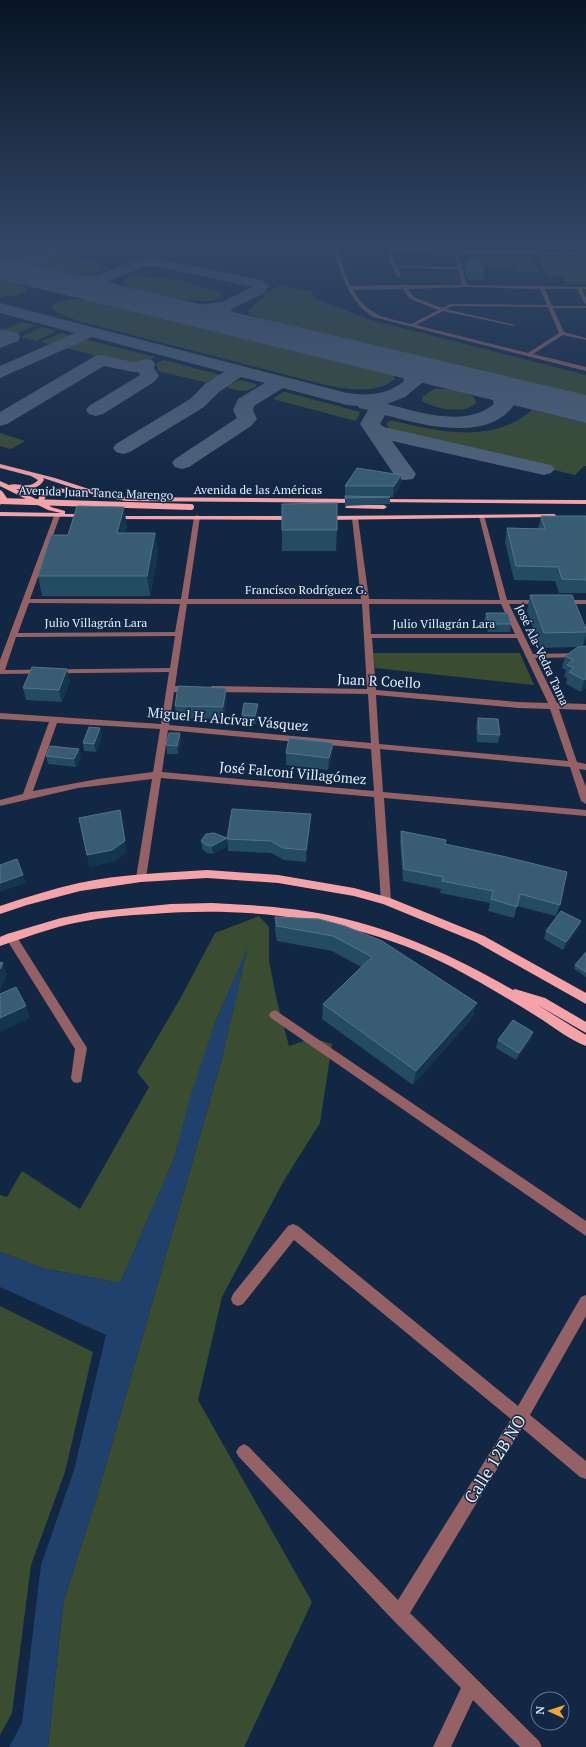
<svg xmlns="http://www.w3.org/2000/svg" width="586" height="1747" viewBox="0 0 586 1747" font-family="'PT Serif',serif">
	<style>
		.green { fill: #3a4d31 }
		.water { fill: #1f416c }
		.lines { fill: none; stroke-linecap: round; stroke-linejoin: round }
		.taxiway { fill: #52647c; fill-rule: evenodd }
		.runway { fill: #52647c; fill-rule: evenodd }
		.minor { fill: #946265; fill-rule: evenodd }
		.major { fill: #f6a3a8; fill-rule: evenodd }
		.major-bridge { stroke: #f6a3a8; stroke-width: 6 }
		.wall { fill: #234b61 }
		.shaded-wall { fill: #13354e }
		.building { fill: #385d72; stroke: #537487 }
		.labels { text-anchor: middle; stroke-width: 3; stroke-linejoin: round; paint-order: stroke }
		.far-street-label { font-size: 12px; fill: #e3eefd; stroke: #112743 }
		.street-label { font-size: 14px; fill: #e3eefd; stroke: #112743 }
		.near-street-label { font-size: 17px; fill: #e3eefd; stroke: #112743 }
	</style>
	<rect width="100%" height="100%" fill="#112743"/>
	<g class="green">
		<path d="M0,248H58L20,262L0,257Z"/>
		<path d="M60,252L101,263L105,268C88,283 49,268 28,264Z"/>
		<path d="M467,256L531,257L538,272H515L513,267H471Z"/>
		<path d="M537,256L586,258V284H567L563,276H547Z"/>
		<path d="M136,276L178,280L219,292L223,295C213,310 135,293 122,282L128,277Z"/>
		<path d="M0,279L24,286L27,290L18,295L0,297Z"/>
		<path d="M281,285L311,291L314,297L319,300L367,319L586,375V396L273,322L249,314L248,310L265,297L262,295Z"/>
		<path d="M75,299L90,301L393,375L395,379C377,395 343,389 322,384L78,321L56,312L51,307C56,300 67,300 75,299Z"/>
		<path d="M22,322L36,325L14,335L0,331Z"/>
		<path d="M42,327L56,331L36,341L21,337Z"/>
		<path d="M61,333L74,336L55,345L41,342Z"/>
		<path d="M84,339L155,357L138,366L66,348Z"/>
		<path d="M164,360L224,376L212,384L158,371L156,363Z"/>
		<path d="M240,380L256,384L257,386C245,393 241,391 228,388L227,386Z"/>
		<path d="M434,389C447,388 463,390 474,397L476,403C464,415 436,409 422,401V397Z"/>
		<path d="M283,392H285L360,412L356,421L273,399Z"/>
		<path d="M532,410L586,423V466H584L575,475L398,433L389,428L386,424L389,421H394C439,432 493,444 532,410Z"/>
		<path d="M0,433L25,441L11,449L0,446Z"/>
		<path d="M373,653H520L534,685L375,668Z"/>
		<path d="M259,916L269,927V961L277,1001L289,1046L313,1038L332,1044L320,1123L283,1182L222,1297L198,1400L312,1602L244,1747H48L63,1603L97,1496L222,1058L247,950L215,1023L173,1161L120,1283L46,1269L0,1252V1195L7,1197L22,1171L80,1209L149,1087L137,1072L180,999L215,933Z"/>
		<path d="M0,1306L93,1352L65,1472L31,1565L12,1713L0,1735Z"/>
	</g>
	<path class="water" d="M248,947L222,1058L97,1496L63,1603L48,1747H9L22,1723L41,1565L74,1470L106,1335L0,1287V1252L46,1269L120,1283L173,1161L192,1091L215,1023Z"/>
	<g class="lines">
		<g class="taxiway">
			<path d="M52,248H72L70,251L11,273L6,274L0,272L1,267Z"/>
			<path d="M155,258L261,280L269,286L264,293L232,309L230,313L232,322L230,325L224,327L218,325L214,313L180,317L174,315L172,312L174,309L180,307L222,302L252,287L155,266L143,267L102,284L57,287L52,285L49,282L52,279L57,277L99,275L135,260Z"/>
			<path d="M0,303L347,393C368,396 387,395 404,381L403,376L383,366L380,362L383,358C397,355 424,365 422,383L405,397L387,404C420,412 465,428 494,404L492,398L474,388L471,384L474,380C484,378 502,384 509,393C511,396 512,401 514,405C487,443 422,425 385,415L380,424L384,427L551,465L555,469L551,473L544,475L392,441L416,474L413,479L405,480L397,479L360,424L368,410L359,408L358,406L347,405L283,388L254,406L253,410L257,419L251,426L189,467L182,469L175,467L172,463L175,459L237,418L233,410L238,399L265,383L241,377L219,392L204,407L130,452L123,454L116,452L113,448L116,444L190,399L205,384L224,372L92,337L0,378V366L75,333L0,313Z"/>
			<path d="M0,329L18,333L20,337L18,341L0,348Z"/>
			<path d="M101,355L133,362L146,359L152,360L155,364L154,368L159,376L154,382L103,414L96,416L89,414L86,410L89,406L140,375L138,372H133L104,366L7,424L0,426V412L95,356Z"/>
		</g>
		<path class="runway" d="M0,257L586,395V423L0,279Z"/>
		<g class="minor">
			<path d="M333,248H337L350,286L402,285L404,284L406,285H462L458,269L398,268L401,276L397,277L385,248L586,253V255L458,253L467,285L586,287V289H582L586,298V304L584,303L577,289H545L552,306H586V308H553L564,332L586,338V340L563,335L533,354L586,367V371L373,317C349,301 341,275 333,248ZM390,251L454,253L458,267L397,266ZM465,287L540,289L547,305L451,304L442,308L414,297L408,289ZM403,289L410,299L438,310L411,324C385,317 367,316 353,290ZM452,306L548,307L559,333L528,353L416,325L443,311L513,326L515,325L446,309Z"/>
			<path d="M57,514L60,516L30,599H181L194,517L197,515L200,517L188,599H361L352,518L355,516L358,518L369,599L500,600L479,516L484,515L507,600H542L546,602L542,604H509L533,654L586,653V657L535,658L557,703L586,704V710L559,709L577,762L586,764V770L579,769L586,787V804L581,801L570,767L380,749L383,792L586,810V816L384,798L391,901L390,904H382L381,901L374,797L161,778L146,878L141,882L136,878L152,779L78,788L0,806V800L23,794L49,722L0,719V713L161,724L169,672L0,674V660L54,516ZM29,603L180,604L175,632L18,633ZM187,604H362L367,689L212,686L208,689L212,692L368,694L371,743L169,725L174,692H190L194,689L190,686H175ZM369,604H501L515,634H371ZM175,636L170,668L5,670L16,637ZM372,638H517L548,703L518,702L376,690ZM376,695L518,708L550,709L568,761L379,744ZM57,723L160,729L153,772L98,779L33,791ZM168,730L371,749L374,791L162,772Z"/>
			<path d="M559,600H586V604H562L558,602Z"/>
			<path d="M11,933L15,934L87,1048L81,1082L77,1083L73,1082L71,1078L75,1049L7,940L6,937L7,934Z"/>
			<path d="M275,1010L586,1221V1236L271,1018L269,1015L271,1012Z"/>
			<path d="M293,1224L298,1226L518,1406L581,1297L586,1295V1316L530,1415L586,1461V1479L580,1477L522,1428L410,1613L539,1741L542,1747H520L473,1700L451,1747H433L461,1688L393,1620L239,1457L236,1452L239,1447L244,1444L249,1447L398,1600L511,1419L294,1240L243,1304L238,1306L233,1304L231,1299L233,1294L288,1226Z"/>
		</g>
		<g class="major">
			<path d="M0,464L55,478L98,492L126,497L358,499L361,501L358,503L126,501L95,495L43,478L44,480C38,490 27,490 16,489L38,500C39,498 40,493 42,492C50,486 69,489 77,491L78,492L75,494L58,492L47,494L44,500L51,507L65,511V514H86L89,516L88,517L0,516V512L61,513L48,510L0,486V481L9,485C19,482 29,490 38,480L31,476L0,468Z"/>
			<path d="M0,490L2,491L7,498L0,505Z"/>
			<path d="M376,499L586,500V504L374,502L373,501Z"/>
			<path d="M348,505H384L387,507L384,509L346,508L345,507Z"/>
			<path d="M554,514L556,515V517L324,520L321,518L324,516Z"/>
			<path d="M110,516H294L297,518L294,520L112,519L110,518Z"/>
			<path d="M207,870L278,875L354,888L390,898L484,936L586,993V1004L476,942L383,904L354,896L278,883L207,878L141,882L80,891L27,905L0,914V906C26,897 53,889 79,883C121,874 164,873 207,870Z"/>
			<path d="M212,903C252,905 293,907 333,916C397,930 456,957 513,990L515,989L545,998L586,1022V1033L536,1004L586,1035V1046C570,1040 555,1028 541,1019C512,1001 482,983 452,967C359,919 255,906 152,914C128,915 104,917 80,922C53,927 27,937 0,946V937L7,934L61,918L91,912L171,904Z"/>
		</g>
		<path class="major-bridge" d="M0,501L191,507"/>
	</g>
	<g class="wall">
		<path d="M451,248H484V249Z"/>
		<path d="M466,261L484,271L483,280H468L465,270Z"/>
		<path d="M401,475L400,486L393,497H390V504L345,506V486Z"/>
		<path d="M282,504L337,530L336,551H282Z"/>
		<path d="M541,516H586V593H559L555,581L514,580L505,542L507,528L538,529Z"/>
		<path d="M127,526L125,533H155L158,553L150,596H42L38,576L68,535Z"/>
		<path d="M530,595L586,629V636L583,646H586V688L581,692L566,684L567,678L564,677L566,670L562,668L565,656L577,647L540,648L527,611Z"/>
		<path d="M486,613L511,624L510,632H488L484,621Z"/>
		<path d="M70,681L62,702L26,700L23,688Z"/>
		<path d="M227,699L224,719L176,718L175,706Z"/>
		<path d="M258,712L256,724L242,723V715Z"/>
		<path d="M478,718L500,735L498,743L477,742L476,726Z"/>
		<path d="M180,733L181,741L178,754H167L166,745Z"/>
		<path d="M102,736L96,752L84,751L83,743Z"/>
		<path d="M333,743L332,755L328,770L286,765V753Z"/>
		<path d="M46,756L81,757L76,767L48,764Z"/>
		<path d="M311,814L310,826L306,862L284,860L271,853L228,851V846L213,854L207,853L202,849L201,841L227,838Z"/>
		<path d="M401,831L445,844L560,905L556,916L517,906L514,918L488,911L490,903L440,893L441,889L403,881L400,843Z"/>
		<path d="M275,917L319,919L473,1017L413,1085L322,1019L323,1004L361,967L332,951L277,941L275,931Z"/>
		<path d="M581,921L578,929L563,950L544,939L546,931Z"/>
		<path d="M586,952V977L574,969L575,965Z"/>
		<path d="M533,1032L531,1039L516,1060L496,1048L498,1040Z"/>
	</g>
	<g class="shaded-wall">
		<path d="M401,475L400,486L393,497L394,486Z"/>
		<path d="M124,507L127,526L120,553L117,533Z"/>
		<path d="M155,533L158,553L150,596L147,576Z"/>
		<path d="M67,669L70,681L62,702L59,690Z"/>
		<path d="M586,679V688L581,692L584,680Z"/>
		<path d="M226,688L227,699L224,719L223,707Z"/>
		<path d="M258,704V712L256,724L255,716Z"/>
		<path d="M100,728L102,736L96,752L94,744Z"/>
		<path d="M180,733L181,741L178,754L177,746Z"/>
		<path d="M333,743L332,755L328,770L329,758Z"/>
		<path d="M79,749L81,757L76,767L74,759Z"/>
		<path d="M120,810L127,853L114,862L89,867L87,855Z"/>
		<path d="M311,814L310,826L306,862V850Z"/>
		<path d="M227,838L228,846L213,854L212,846Z"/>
		<path d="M23,875L26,883L0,892V883Z"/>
		<path d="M581,921L578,929L563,950L566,942Z"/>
		<path d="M3,963L7,975L0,991V969Z"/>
		<path d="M477,1003L473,1017L413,1085L416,1071Z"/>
		<path d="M26,1006L30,1018L0,1032V1018Z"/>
		<path d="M533,1032L531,1039L516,1060L519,1053Z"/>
	</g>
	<g class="building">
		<path d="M466,261H480L484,271H469Z"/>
		<path d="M357,468L401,475L394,486H345Z"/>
		<path d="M345,496L390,497L345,498Z"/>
		<path d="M337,503V530H282V504Z"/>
		<path d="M77,506L124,507L117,533H155L147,576H38L51,535H68Z"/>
		<path d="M541,516H586V580L562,579L558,567L516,566L507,528L545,529Z"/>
		<path d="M530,595H572L586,629V632L544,633Z"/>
		<path d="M486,613H508L511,624H489Z"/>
		<path d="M586,646V679L584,680L569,672L574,668L567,665L573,660L565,656L578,647Z"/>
		<path d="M32,667L67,669L59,690L23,688Z"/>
		<path d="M178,686L226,688L223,707L175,706Z"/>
		<path d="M244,703L258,704L255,716L242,715Z"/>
		<path d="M478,718L498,719L500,735L479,734Z"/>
		<path d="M89,727L100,728L94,744L83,743Z"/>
		<path d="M169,733H180L177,746L166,745Z"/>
		<path d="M289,738L333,743L329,758L286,753Z"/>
		<path d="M50,746L79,749L74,759L46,756Z"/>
		<path d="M232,809L311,814L306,850L283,848L271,841L227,839Z"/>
		<path d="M120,810L125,841L112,850L87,855L79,818Z"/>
		<path d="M401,831L446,840L445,844L502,856L567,872L560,905L520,894L517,907L491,899L493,891L442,881L443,877L404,869Z"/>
		<path d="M214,833L227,838L212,846L206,845L201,841L206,834Z"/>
		<path d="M17,859L23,875L0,883V865Z"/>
		<path d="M561,911L581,921L566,942L546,931Z"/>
		<path d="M275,917L319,919L345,926L382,941L477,1003L416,1071L323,1004L372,957L333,936L277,926Z"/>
		<path d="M586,952V972L575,965Z"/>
		<path d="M0,962L3,963L0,969Z"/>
		<path d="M16,987L26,1006L0,1018V994Z"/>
		<path d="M513,1020L533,1032L519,1053L498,1040Z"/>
	</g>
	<linearGradient id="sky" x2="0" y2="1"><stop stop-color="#091525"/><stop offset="0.5" stop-color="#324766"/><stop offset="1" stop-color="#324766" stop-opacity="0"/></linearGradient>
	<rect width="586" height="493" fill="url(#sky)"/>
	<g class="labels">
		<g class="far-street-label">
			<text x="258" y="494">Avenida de las Américas</text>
			<text transform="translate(96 493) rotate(2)" y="4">Avenida Juan Tanca Marengo</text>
			<text x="306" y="594">Francísco Rodríguez G.</text>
			<text x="96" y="627">Julio Villagrán Lara</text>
			<text x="444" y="628">Julio Villagrán Lara</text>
			<text transform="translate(542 655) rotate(65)" y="4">José Ala-Vedra Tama</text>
		</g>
		<g class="street-label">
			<text transform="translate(379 681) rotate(3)" y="5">Juan R Coello</text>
			<text transform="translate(228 719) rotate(5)" y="5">Miguel H. Alcívar Vásquez</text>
			<text transform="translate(293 773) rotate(5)" y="5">José Falconí Villagómez</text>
		</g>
		<g class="near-street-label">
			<text transform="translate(495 1459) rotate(-58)" y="6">Calle 12B NO</text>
		</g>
	</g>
	<g transform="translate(550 1711) rotate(273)"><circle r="19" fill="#112743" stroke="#65778d"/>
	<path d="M0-3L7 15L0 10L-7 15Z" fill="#eca93a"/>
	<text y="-6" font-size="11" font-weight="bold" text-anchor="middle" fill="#e3eefd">N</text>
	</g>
</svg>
